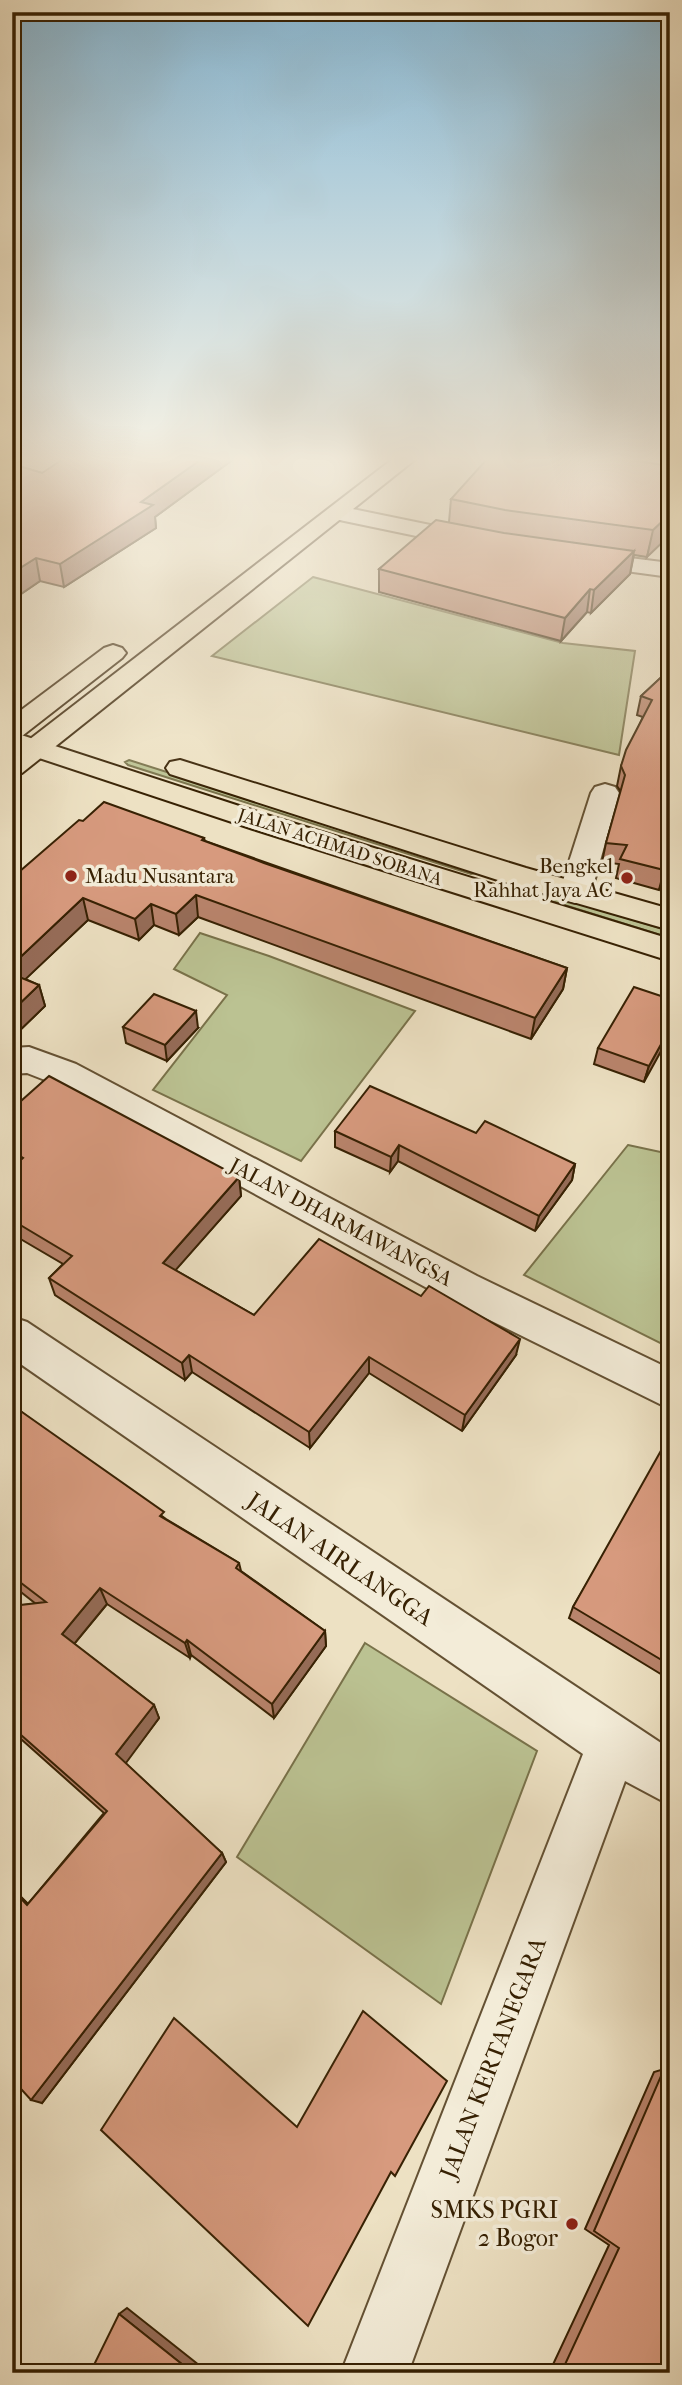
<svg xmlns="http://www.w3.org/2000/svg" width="682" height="2385" viewBox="0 0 682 2385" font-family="'IM FELL French Canon',serif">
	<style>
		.green { fill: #bbc292; stroke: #79724a; stroke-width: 2 }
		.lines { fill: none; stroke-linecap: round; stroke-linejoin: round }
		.minor-casing { stroke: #645133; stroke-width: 4 }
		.major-casing { stroke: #372103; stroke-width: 4 }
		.highway-casing { stroke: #372103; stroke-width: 4 }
		.minor { fill: #f3ecd8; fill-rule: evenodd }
		.major { fill: #ede1c3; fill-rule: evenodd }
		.highway { fill: #ede1c3; fill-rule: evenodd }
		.wall { fill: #b9846c; stroke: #372103; stroke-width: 2 }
		.shaded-wall { fill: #966c58; stroke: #372103; stroke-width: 2 }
		.building { fill: #d79a7e; stroke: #372103; stroke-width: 2 }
		.poi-dot { fill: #8f2418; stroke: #f3ecd8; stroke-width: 2.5 }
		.labels { text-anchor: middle; stroke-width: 7; stroke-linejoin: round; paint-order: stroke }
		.far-street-label { font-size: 18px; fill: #372103; stroke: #f3ecd8 }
		.poi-label { font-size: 21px; fill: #372103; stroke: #f3ecd8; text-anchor: end }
		.street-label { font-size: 21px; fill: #372103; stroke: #f3ecd8 }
		.near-street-label { font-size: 24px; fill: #372103; stroke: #f3ecd8 }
		.near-poi-label { font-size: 24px; fill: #372103; stroke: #f3ecd8; text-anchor: end }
	</style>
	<rect width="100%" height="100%" fill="#ede1c3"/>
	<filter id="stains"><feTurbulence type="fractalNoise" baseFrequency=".00286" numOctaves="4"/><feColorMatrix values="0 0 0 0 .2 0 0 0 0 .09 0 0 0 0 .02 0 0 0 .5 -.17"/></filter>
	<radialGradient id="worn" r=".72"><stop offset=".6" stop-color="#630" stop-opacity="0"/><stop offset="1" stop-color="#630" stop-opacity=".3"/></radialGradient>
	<g class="green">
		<path d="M313,577L563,643L635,651L619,755L212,656Z"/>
		<path d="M129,760L475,870L477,873L471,874L128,765L125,762Z"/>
		<path d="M539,892L670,931V938L542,898L537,896Z"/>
		<path d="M200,933L269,956L415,1011L301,1161L153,1090L227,995L174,969Z"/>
		<path d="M628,1145L670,1154V1348L524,1275Z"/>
		<path d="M365,1643L537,1751L441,2004L237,1857Z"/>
	</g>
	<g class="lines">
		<g class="minor-casing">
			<g id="minor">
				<path d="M338,506L474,534L482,536L485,541L482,546L474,548L330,518L327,513L330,508Z"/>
				<path d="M582,552L670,563V577L574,564L570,559L574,554Z"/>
				<path d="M605,784L615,787L619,793L591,893L586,900L575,903L564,900L559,893L591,793L595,787Z"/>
				<path d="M29,1047L76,1064L477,1276L670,1369V1409L449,1300L50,1082L27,1073L12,1074V1048Z"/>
				<path d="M12,1317L27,1322L670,1749V1805L625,1781L408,2373H341L583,1754L12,1358Z"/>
			</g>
		</g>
		<g class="major-casing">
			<g id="major">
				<path d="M12,732L273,817L670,939V961L253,829L12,749Z"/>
				<path d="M180,760L526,868L670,909V930L504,882L170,774L166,768L170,762Z"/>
			</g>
		</g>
		<g class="highway-casing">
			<g id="highway">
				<path d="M394,458H417L22,773L12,775V753Z"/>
				<path d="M113,645L122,648L126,653L122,658L22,736L12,738V717L104,648Z"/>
			</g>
		</g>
		<use href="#minor" class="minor"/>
		<use href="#major" class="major"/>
		<use href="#highway" class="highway"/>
	</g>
	<g class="wall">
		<path d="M144,458H235L155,517L156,528L64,587L40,581L12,600V464L42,473Z"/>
		<path d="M670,466L647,557L634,555L630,574L591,613L587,612L561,641L379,592V569L449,522L451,499Z"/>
		<path d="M670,633V650L666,649Z"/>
		<path d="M670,669V887L661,885L659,890L616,878L619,864L602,862L606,843L621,792L617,786L621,766L643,717L637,715L641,696Z"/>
		<path d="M83,821L204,838L205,841L567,968L563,989L531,1039L198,917L179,935L154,925L139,940L88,920L25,979L39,985L45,1006L12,1038V878Z"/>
		<path d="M670,999L644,1082L594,1064L598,1048Z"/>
		<path d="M123,1027L198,1028L167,1061L126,1043Z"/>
		<path d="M12,1109L239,1177L241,1196L175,1270L254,1315L516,1355L462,1431L369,1373L310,1448L192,1372L185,1380L55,1295L49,1278L63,1264L12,1234V1168L13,1167L12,1166Z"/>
		<path d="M335,1131L476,1133L575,1164L572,1180L535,1231L398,1161L390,1172L335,1147Z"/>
		<path d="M12,1405L166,1519L239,1563L241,1571L325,1631L326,1646L274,1718L191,1655L190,1658L107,1604L74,1644L154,1705L159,1718L125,1763L222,1853L226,1862L42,2103L12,2079V1888L28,1904L104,1813L12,1731V1606L36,1604L12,1585Z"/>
		<path d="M670,1442V1668L664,1676L569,1618L573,1607Z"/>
		<path d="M664,2069L670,2373H549L609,2245L585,2229L654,2072Z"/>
	</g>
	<g class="shaded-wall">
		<path d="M203,458H235L155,517L156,528L64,587L60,564L141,502Z"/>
		<path d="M670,514V535L647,557L653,530Z"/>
		<path d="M634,551L630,574L591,613L594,590Z"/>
		<path d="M36,558L40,581L12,600V573Z"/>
		<path d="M590,589L587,612L561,641L565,618Z"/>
		<path d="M666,866L661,885L659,890L664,870Z"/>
		<path d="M196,895L198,917L179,935L176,914Z"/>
		<path d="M83,898L88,920L12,992V965Z"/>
		<path d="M151,904L154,925L139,940L135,919Z"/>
		<path d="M567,968L563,989L531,1039L535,1018Z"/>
		<path d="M39,985L45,1006L12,1038V1011Z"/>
		<path d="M196,1011L198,1028L167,1061L165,1045Z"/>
		<path d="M670,1028V1035L644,1082L649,1066Z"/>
		<path d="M399,1145L398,1161L390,1172L391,1157Z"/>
		<path d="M575,1164L572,1180L535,1231L539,1216Z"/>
		<path d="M239,1177L241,1196L166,1281L163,1263Z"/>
		<path d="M520,1339L516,1355L462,1431L465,1415Z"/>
		<path d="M189,1355L192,1372L185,1380L182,1363Z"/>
		<path d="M369,1357V1373L310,1448L309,1432Z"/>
		<path d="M100,1588L107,1604L70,1649L62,1634Z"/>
		<path d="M325,1631L326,1646L274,1718L272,1704Z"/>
		<path d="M187,1640L191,1655L190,1658L185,1643Z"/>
		<path d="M154,1705L159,1718L123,1767L116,1754Z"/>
		<path d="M222,1853L226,1862L42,2103L31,2100Z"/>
		<path d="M12,1888L37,1913L27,1905L12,1889Z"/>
		<path d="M127,2308L209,2373H193L119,2314Z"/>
	</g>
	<g class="building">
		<path d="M65,458H203L141,502L153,505L60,564L36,558L12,573V464L42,473Z"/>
		<path d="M488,458H617L670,466V514L653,530L505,510L451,499Z"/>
		<path d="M436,520L504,533L634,551L594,590L590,589L565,618L379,569Z"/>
		<path d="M670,669V867L666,866L664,870L620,859L627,845L606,843L625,775L621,766L626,750L652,700L641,696Z"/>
		<path d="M104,802L204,838L202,840L264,863L567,968L535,1018L196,895L176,914L151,904L135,919L83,898L12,965V878L79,820L83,821Z"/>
		<path d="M12,974L39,985L12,1011Z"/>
		<path d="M634,987L670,999V1028L649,1066L598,1048Z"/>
		<path d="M154,994L196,1011L165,1045L123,1027Z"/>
		<path d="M49,1076L239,1177L163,1263L254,1315L319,1239L421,1296L429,1286L520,1339L465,1415L369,1357L309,1432L189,1355L182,1363L49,1278L72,1256L12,1220V1168L23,1158L12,1151V1109Z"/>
		<path d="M370,1086L476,1133L485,1121L575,1164L539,1216L399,1145L391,1157L335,1131Z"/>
		<path d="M12,1405L164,1512L160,1516L239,1563L236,1568L325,1631L272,1704L187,1640L185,1643L100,1588L62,1634L154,1705L116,1754L222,1853L31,2100L12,2079V1889L27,1905L107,1811L12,1727V1606L46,1602L12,1576Z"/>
		<path d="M667,1440L670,1442V1665L573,1607Z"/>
		<path d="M363,2011L447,2081L395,2176L391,2172L308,2326L101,2130L174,2018L297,2127Z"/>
		<path d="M664,2069L670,2072V2373H561L619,2248L594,2231Z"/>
		<path d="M119,2314L193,2373H90Z"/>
	</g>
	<linearGradient id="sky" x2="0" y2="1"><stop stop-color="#88b8d4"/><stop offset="0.58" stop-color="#f7f2e4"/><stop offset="1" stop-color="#f7f2e4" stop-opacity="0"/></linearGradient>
	<rect width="682" height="792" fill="url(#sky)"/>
	<g class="poi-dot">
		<circle cx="71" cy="876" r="7"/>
		<circle cx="627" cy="878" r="7"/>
		<circle cx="572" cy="2224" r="7"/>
	</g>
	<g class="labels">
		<g class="far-street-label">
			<text transform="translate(340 847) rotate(18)" y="6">JALAN ACHMAD SOBANA</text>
		</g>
		<g class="poi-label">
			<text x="613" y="873">Bengkel<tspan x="613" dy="24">Rahhat Jaya AC</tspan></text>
			<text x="85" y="883" text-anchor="start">Madu Nusantara</text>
		</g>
		<g class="street-label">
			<text transform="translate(341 1222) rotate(28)" y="7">JALAN DHARMAWANGSA</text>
		</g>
		<g class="near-street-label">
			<text transform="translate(340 1559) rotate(34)" y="8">JALAN AIRLANGGA</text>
			<text transform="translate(493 2058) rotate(-69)" y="8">JALAN KERTANEGARA</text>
		</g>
		<g class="near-poi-label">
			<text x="558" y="2218">SMKS PGRI<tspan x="558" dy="28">2 Bogor</tspan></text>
		</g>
	</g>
	<rect width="682" height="2385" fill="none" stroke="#ede1c3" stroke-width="42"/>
	<rect x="14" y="14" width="654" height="2357" fill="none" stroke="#372103" stroke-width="3.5"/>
	<rect x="21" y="21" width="640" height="2343" fill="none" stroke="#372103" stroke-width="2"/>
	<rect width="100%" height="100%" filter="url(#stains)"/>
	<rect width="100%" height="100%" fill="url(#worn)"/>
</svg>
